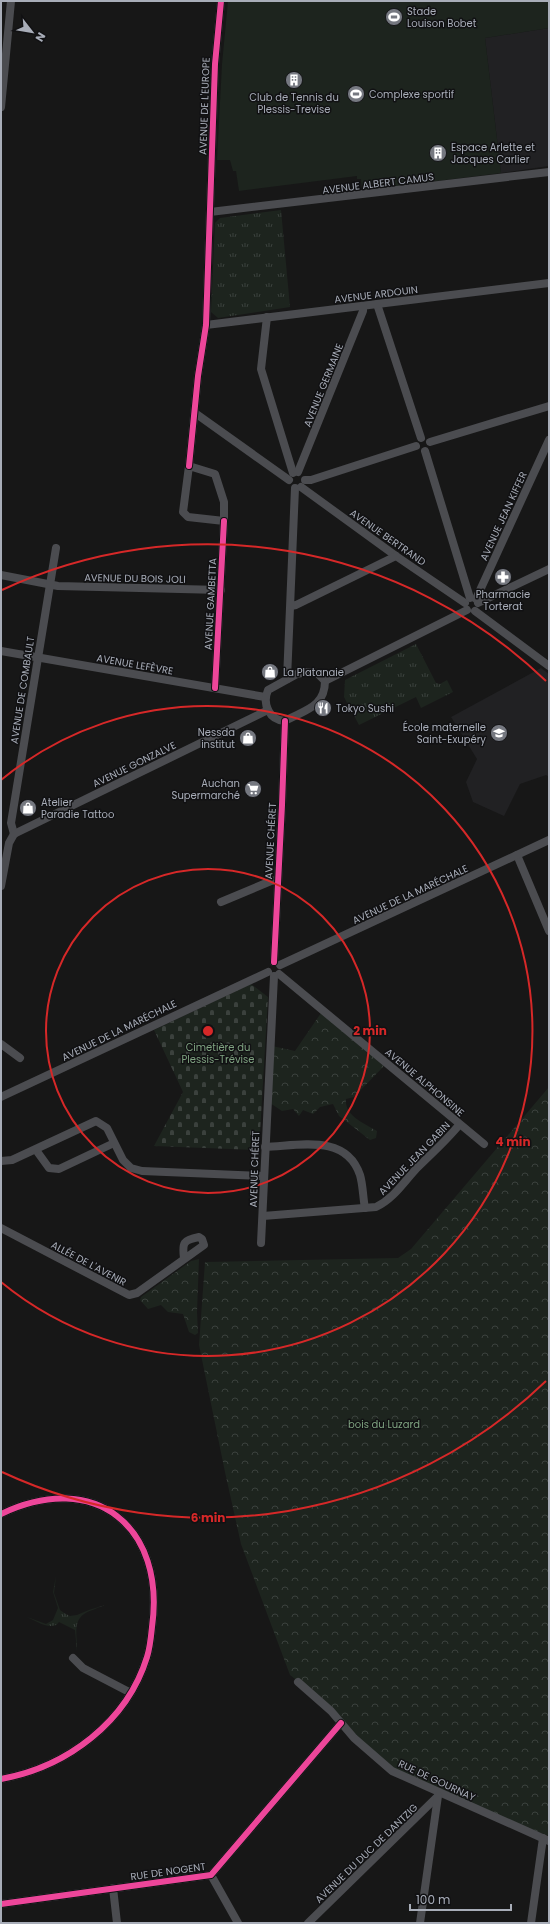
<svg xmlns="http://www.w3.org/2000/svg" width="550" height="1924" viewBox="0 0 550 1924" font-family="Poppins,sans-serif">
	<style>
		.built { fill: #212123 }
		.forest { fill: url(#forest-crowns) }
		.cemetery { fill: url(#cemetery-stones) }
		.park { fill: url(#park-tufts) }
		.pitch { fill: #1d241e }
		.lines { fill: none; stroke-linecap: round; stroke-linejoin: round }
		.minor { stroke: #4b4c50; stroke-width: 8 }
		.cycleway-casing { stroke: #111113; stroke-width: 8 }
		.cycleway { stroke: #ed469a; stroke-width: 6 }
		.ring { fill: none; stroke: #d62828; stroke-width: 2 }
		.labels { text-anchor: middle; stroke-width: 3; stroke-linejoin: round; paint-order: stroke }
		.poi-label { font-size: 10px; fill: #a8adb8; stroke: #111113; text-anchor: start }
		.street-label { font-size: 10px; fill: #a8adb8; stroke: #111113 }
		.park-label { font-size: 10px; fill: #7fa381; stroke: #111113 }
		.centre { fill: #d62828; stroke: #111113; stroke-width: 2 }
		.ring-label { font-size: 12px; text-anchor: middle; font-weight: bold; fill: #d62828; stroke: #111113; stroke-width: 3; stroke-linejoin: round; paint-order: stroke }
	</style>
	<defs>
		<pattern id="forest-crowns" width="20" height="18" patternUnits="userSpaceOnUse"><rect width="20" height="18" fill="#1d241e"/><path d="M2 6a3 3 0 1 1 6 0M12 15a3 3 0 1 1 6 0" fill="none" stroke="#3b413d"/></pattern>
		<pattern id="cemetery-stones" width="16" height="16" patternUnits="userSpaceOnUse"><rect width="16" height="16" fill="#1d241e"/><path d="M2 7V4a2 2 0 0 1 4 0v3zM10 15v-3a2 2 0 0 1 4 0v3z" fill="#3b413d"/></pattern>
		<pattern id="park-tufts" width="24" height="20" patternUnits="userSpaceOnUse"><rect width="24" height="20" fill="#1d241e"/><path d="M3 7l-1-3M5 7V3M7 7l1-3M15 17l-1-3M17 17v-4M19 17l1-3" fill="none" stroke="#3b413d"/></pattern>
	</defs>
	<rect width="100%" height="100%" fill="#171717"/>
	<g class="built">
		<path d="M549,28V166L501,173L485,38Z"/>
		<path d="M541,668L549,674V777L546,775L520,784L504,816L473,802L466,782L477,759L451,717Z"/>
	</g>
	<g class="forest">
		<path d="M321,1013L384,1066L354,1097L346,1099C344,1116 366,1124 377,1131L376,1138L370,1140L339,1116L333,1104L320,1107L313,1114L303,1110L299,1116L293,1109L282,1111L270,1103L272,1046L295,1051Z"/>
		<path d="M549,1087V1836L523,1826L391,1768L352,1734L335,1710L290,1675L241,1544L225,1472L199,1345L205,1262L398,1258L411,1249Z"/>
		<path d="M199,1259L197,1312L198,1333L195,1335L189,1332L183,1314L168,1312L161,1305L148,1309L140,1300L141,1297L191,1261Z"/>
	</g>
	<path class="cemetery" d="M251,984L268,997L259,1150L154,1146L183,1092L154,1030Z"/>
	<g class="park">
		<path d="M281,210L290,307L218,318L211,312L215,223L220,218Z"/>
		<path d="M416,644L436,683L440,684L447,680L453,692L421,708L416,697L359,725L344,697L345,680Z"/>
		<path d="M56,1576L54,1593L60,1610L64,1613L70,1616L77,1615L89,1610L105,1605C99,1608 90,1610 84,1614C72,1622 78,1639 77,1651L75,1630L59,1622C52,1632 36,1621 27,1617L46,1624L53,1620L58,1608L53,1592Z"/>
	</g>
	<path class="pitch" d="M228,1H549V28L485,38L501,173L397,186L389,183L381,188L362,190L361,179H357V176L239,191L236,171H233L230,160H217L222,64Z"/>
	<g class="lines">
		<g class="minor">
			<path d="M1,107L11,1"/>
			<path d="M210,212L549,172"/>
			<path d="M377,304L421,438"/>
			<path d="M267,317L261,369L293,473"/>
			<path d="M206,325L549,283"/>
			<path d="M195,413L289,480"/>
			<path d="M430,442L549,406"/>
			<path d="M425,451L470,598"/>
			<path d="M189,466L198,376L206,325L215,64L221,1"/>
			<path d="M298,472L363,311V306"/>
			<path d="M305,480H311L416,446"/>
			<path d="M301,487L396,556L465,603"/>
			<path d="M1,575L58,586L221,590"/>
			<path d="M476,599L549,440"/>
			<path d="M478,603L549,569"/>
			<path d="M291,606L296,605L396,556"/>
			<path d="M475,611L549,666"/>
			<path d="M1,651L265,697"/>
			<path d="M305,672L317,673L325,681C325,707 305,710 285,721C269,720 262,704 268,690L297,674Z"/>
			<path d="M287,679L295,488"/>
			<path d="M325,681L467,610"/>
			<path d="M215,688L224,521V502L215,474L189,466L183,512L188,517L224,521"/>
			<path d="M14,834L11,823L56,548"/>
			<path d="M517,855L549,931"/>
			<path d="M1,886L9,843L14,834L268,710"/>
			<path d="M221,902L271,881L278,880"/>
			<path d="M274,962L282,805L285,721"/>
			<path d="M280,965L549,840"/>
			<path d="M279,974L484,1144"/>
			<path d="M1,1044L20,1058"/>
			<path d="M1,1097L268,972"/>
			<path d="M265,1147C298,1146 346,1133 360,1175C363,1185 363,1198 365,1208"/>
			<path d="M36,1150L49,1168L59,1169L114,1143"/>
			<path d="M1,1161L12,1160L96,1121L107,1128L123,1160L131,1168L142,1171L263,1176"/>
			<path d="M263,1216L376,1207C394,1198 403,1183 416,1169C431,1154 446,1141 459,1125"/>
			<path d="M1,1228L129,1295L137,1293L204,1245L202,1239L199,1237C183,1240 182,1243 184,1258"/>
			<path d="M261,1243L274,976"/>
			<path d="M1,1514C95,1469 166,1527 152,1627C151,1637 150,1648 147,1657C127,1722 67,1767 1,1779"/>
			<path d="M73,1658L83,1668L131,1693"/>
			<path d="M298,1682L331,1711L354,1738L392,1771L549,1841"/>
			<path d="M211,1875L238,1923"/>
			<path d="M113,1888L117,1923"/>
			<path d="M1,1904L211,1875L341,1723"/>
			<path d="M308,1923L437,1797"/>
			<path d="M420,1923L438,1796"/>
			<path d="M531,1923L543,1838"/>
		</g>
		<g class="cycleway-casing">
			<g id="cycleway">
				<path d="M189,466L198,376L206,325L215,64L221,1"/>
				<path d="M215,688L224,521"/>
				<path d="M274,962L282,805L285,721"/>
				<path d="M1,1514C95,1469 166,1527 152,1627C151,1637 150,1648 147,1657C127,1722 67,1767 1,1779"/>
				<path d="M1,1904L211,1875L341,1723"/>
			</g>
		</g>
		<use href="#cycleway" class="cycleway"/>
	</g>
	<g class="ring">
		<circle cx="208" cy="1031" r="162"/>
		<path d="M1 780A325 325 0 1 1 1 1282"/>
		<path d="M546 1381A487 487 0 0 1 2 1472M2 590A487 487 0 0 1 546 681"/>
	</g>
	<defs>
		<g id="stadium-disc" transform="scale(0.9)"><circle r="9.5" fill="#757880" stroke="#111113"/><path d="M0-5a6.5 5 0 1 0 0 10a6.5 5 0 1 0 0-10ZM-3.5-1.8h7v3.6h-7Z" fill="#fff"/></g>
		<g id="building-disc" transform="scale(0.9)"><circle r="9.5" fill="#757880" stroke="#111113"/><path d="M-4-6H4V6H1V3H-1V6H-4ZM-2.5-4.3h1.7v1.8h-1.7ZM.8-4.3h1.7v1.8H.8ZM-2.5-1h1.7V.8h-1.7ZM.8-1h1.7V.8H.8Z" fill="#fff"/></g>
		<g id="pharmacy-disc" transform="scale(0.9)"><circle r="9.5" fill="#757880" stroke="#111113"/><path d="M-2-6h4v4h4v4h-4v4h-4v-4h-4v-4h4Z" fill="#fff"/></g>
		<g id="shop-disc" transform="scale(0.9)"><circle r="9.5" fill="#757880" stroke="#111113"/><path d="M-5-2.5h2.3a2.7 3.5 0 0 1 5.4 0H5L5.5 6h-11ZM-1.5-2.5h3a1.5 2.3 0 0 0-3 0Z" fill="#fff"/></g>
		<g id="restaurant-disc" transform="scale(0.9)"><circle r="9.5" fill="#757880" stroke="#111113"/><path d="M-5-6h1v4h1v-4h1v4h1v-4h1v5L-1.5 .5V6h-2V.5L-5-1ZM5-6V6H3V1.5H1.5Q1.5-4 5-6Z" fill="#fff"/></g>
		<g id="school-disc" transform="scale(0.9)"><circle r="9.5" fill="#757880" stroke="#111113"/><path d="M0-5L7-2L0 1L-7-2ZM-4 1L0 2.5L4 1V4Q0 6-4 4Z" fill="#fff"/></g>
		<g id="supermarket-disc" transform="scale(0.9)"><circle r="9.5" fill="#757880" stroke="#111113"/><path d="M-6-5.5h2.5l.6 2H6L4.5 2H-2.5L-4.4-4H-6ZM-1.5 3.2a1.3 1.3 0 1 0 .1 0ZM3 3.2a1.3 1.3 0 1 0 .1 0Z" fill="#fff"/></g>
	</defs>
	<g fill-rule="evenodd">
		<use href="#stadium-disc" x="394" y="17"/>
		<use href="#building-disc" x="294" y="80"/>
		<use href="#stadium-disc" x="356" y="94"/>
		<use href="#building-disc" x="438" y="153"/>
		<use href="#pharmacy-disc" x="503" y="577"/>
		<use href="#shop-disc" x="270" y="672"/>
		<use href="#restaurant-disc" x="323" y="708"/>
		<use href="#school-disc" x="499" y="733"/>
		<use href="#shop-disc" x="248" y="738"/>
		<use href="#supermarket-disc" x="253" y="789"/>
		<use href="#shop-disc" x="28" y="808"/>
	</g>
	<g class="labels">
		<g class="poi-label">
			<text x="407" y="15">Stade<tspan x="407" dy="12">Louison Bobet</tspan></text>
			<text x="369" y="98">Complexe sportif</text>
			<text x="294" y="101" text-anchor="middle">Club de Tennis du<tspan x="294" dy="12">Plessis-Trevise</tspan></text>
			<text x="451" y="151">Espace Arlette et<tspan x="451" dy="12">Jacques Carlier</tspan></text>
			<text x="503" y="598" text-anchor="middle">Pharmacie<tspan x="503" dy="12">Torterat</tspan></text>
			<text x="283" y="676">La Platanaie</text>
			<text x="336" y="712">Tokyo Sushi</text>
			<text x="486" y="731" text-anchor="end">École maternelle<tspan x="486" dy="12">Saint-Exupéry</tspan></text>
			<text x="235" y="736" text-anchor="end">Nessda<tspan x="235" dy="12">institut</tspan></text>
			<text x="240" y="787" text-anchor="end">Auchan<tspan x="240" dy="12">Supermarché</tspan></text>
			<text x="41" y="806">Atelier<tspan x="41" dy="12">Paradie Tattoo</tspan></text>
		</g>
		<g class="street-label">
			<text transform="translate(204 106) rotate(-88)" y="4">AVENUE DE L'EUROPE</text>
			<text transform="translate(378 183) rotate(-7)" y="4">AVENUE ALBERT CAMUS</text>
			<text transform="translate(376 294) rotate(-7)" y="4">AVENUE ARDOUIN</text>
			<text transform="translate(323 385) rotate(-68)" y="4">AVENUE GERMAINE</text>
			<text transform="translate(503 516) rotate(-65)" y="4">AVENUE JEAN KIFFER</text>
			<text transform="translate(388 537) rotate(35)" y="4">AVENUE BERTRAND</text>
			<text transform="translate(135 578) rotate(1)" y="4">AVENUE DU BOIS JOLI</text>
			<text transform="translate(210 604) rotate(-87)" y="4">AVENUE GAMBETTA</text>
			<text transform="translate(135 664) rotate(10)" y="4">AVENUE LEFÈVRE</text>
			<text transform="translate(22 690) rotate(-81)" y="4">AVENUE DE COMBAULT</text>
			<text transform="translate(134 764) rotate(-26)" y="4">AVENUE GONZALVE</text>
			<text transform="translate(270 841) rotate(-87)" y="4">AVENUE CHÉRET</text>
			<text transform="translate(410 894) rotate(-25)" y="4">AVENUE DE LA MARÉCHALE</text>
			<text transform="translate(119 1030) rotate(-26)" y="4">AVENUE DE LA MARÉCHALE</text>
			<text transform="translate(425 1082) rotate(40)" y="4">AVENUE ALPHONSINE</text>
			<text transform="translate(414 1158) rotate(-46)" y="4">AVENUE JEAN GABIN</text>
			<text transform="translate(254 1169) rotate(-88)" y="4">AVENUE CHÉRET</text>
			<text transform="translate(89 1263) rotate(28)" y="4">ALLÉE DE L'AVENIR</text>
			<text transform="translate(437 1780) rotate(25)" y="4">RUE DE GOURNAY</text>
			<text transform="translate(366 1853) rotate(-44)" y="4">AVENUE DU DUC DE DANTZIG</text>
			<text transform="translate(168 1871) rotate(-8)" y="4">RUE DE NOGENT</text>
		</g>
		<g class="park-label">
			<text x="218" y="1051">Cimetière du<tspan x="218" dy="12">Plessis-Trévise</tspan></text>
			<text x="384" y="1428">bois du Luzard</text>
		</g>
	</g>
	<circle cx="208" cy="1031" r="6" class="centre"/>
	<g class="ring-label">
		<text x="370" y="1035">2 min</text>
		<text x="513" y="1146">4 min</text>
		<text x="208" y="1522">6 min</text>
	</g>
	<rect width="550" height="1924" fill="none" stroke="#a8adb8" stroke-width="4"/>
	<g transform="translate(32 32) rotate(121)" stroke="#111113" stroke-width="3" paint-order="stroke">
	<path d="M0-3L7 15L0 10L-7 15Z" fill="#a8adb8"/>
	<text y="-6" font-size="11" font-weight="bold" text-anchor="middle" fill="#a8adb8">N</text>
	</g>
	<path d="M410 1904v6h101v-6" fill="none" stroke="#a8adb8" stroke-width="2"/>
	<text x="416" y="1904" font-size="12" fill="#a8adb8" stroke="#111113" stroke-width="3" paint-order="stroke">100 m</text>
</svg>
